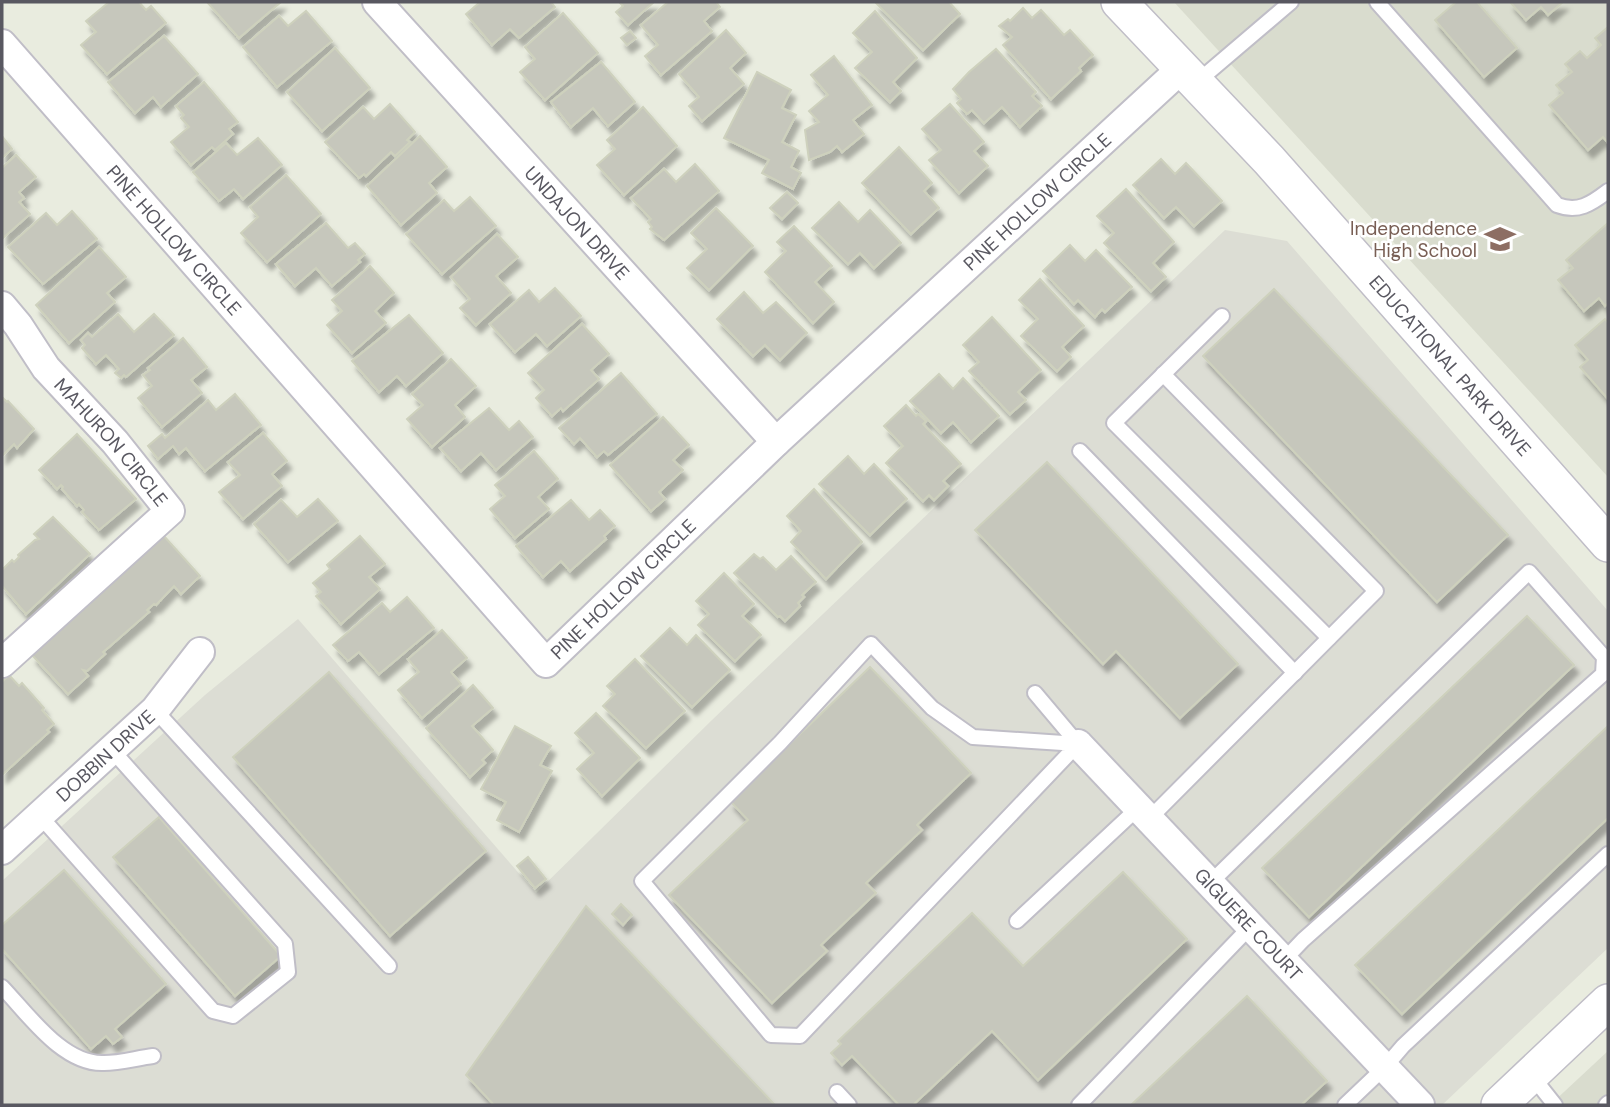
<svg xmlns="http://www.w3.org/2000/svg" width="1610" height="1107" viewBox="0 0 1610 1107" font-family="'DM Sans',sans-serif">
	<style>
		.industrial { fill: #dcddd4 }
		.education { fill: #d9dcce }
		.building { fill: #c6c7bc; stroke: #ced1bd; stroke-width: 2; filter: url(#shadow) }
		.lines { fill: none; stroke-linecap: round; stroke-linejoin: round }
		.service-casing { stroke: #c0bec7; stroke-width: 18 }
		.minor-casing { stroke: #c0bec7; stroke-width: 32 }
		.tertiary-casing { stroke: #c0bec7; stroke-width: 38 }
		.service { stroke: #fff; stroke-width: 14 }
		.minor { stroke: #fff; stroke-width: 28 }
		.tertiary { stroke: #fff; stroke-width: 35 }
		.labels { text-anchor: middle; stroke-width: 5; stroke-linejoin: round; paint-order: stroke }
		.street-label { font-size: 19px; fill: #595861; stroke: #fff }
		.education-label { font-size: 19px; fill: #785e54; stroke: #fff; text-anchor: end }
	</style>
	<defs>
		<filter id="shadow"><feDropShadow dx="4.5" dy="8" stdDeviation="2" flood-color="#0004"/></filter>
	</defs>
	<rect width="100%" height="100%" fill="#e9ecdf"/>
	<path class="industrial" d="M1225,230L1287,241L1608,611V948L1442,1105H2V881L205,695L298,619L536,893L712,720Z"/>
	<g class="education">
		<path d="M1174,2H1608V477Z"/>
		<path d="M1608,1051V1105H1550Z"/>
	</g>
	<g class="building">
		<path d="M109,2H139L146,10L151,6L166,23L107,74L81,45L96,32L86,21Z"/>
		<path d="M207,2H281L239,38Z"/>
		<path d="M480,2H551L555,7L519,38L510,29L492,45L466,14Z"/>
		<path d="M619,2H654L628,25L616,12L623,6Z"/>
		<path d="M668,2H716L720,7L704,21L712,31L661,75L645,56L658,45L641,25Z"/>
		<path d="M875,2H949L960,14L923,50Z"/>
		<path d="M1456,2H1477L1517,48L1484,77L1435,20Z"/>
		<path d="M1510,2H1563L1548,15L1541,7L1526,20Z"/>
		<path d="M1023,8L1032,18L1041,10L1064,35L1070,30L1093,55L1079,68L1081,71L1051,99L1003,45L1012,37L999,26L1008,19L1010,21Z"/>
		<path d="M306,11L332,41L277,87L243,47L279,16L288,26Z"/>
		<path d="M875,11L917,58L893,82L901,91L890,102L855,68L872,52L853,33Z"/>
		<path d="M563,13L598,53L545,100L520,72L535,59L525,47Z"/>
		<path d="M1608,27V143L1603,137L1588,150L1549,105L1563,93L1556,85L1572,72L1565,64L1580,51L1587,58L1601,45L1595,38Z"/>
		<path d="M726,30L746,53L730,68L744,84L702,121L689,106L699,97L679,74Z"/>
		<path d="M630,31L636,38L627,45L621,38Z"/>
		<path d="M164,36L198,74L161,107L153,97L135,113L108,82Z"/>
		<path d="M335,48L370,88L322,131L287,92Z"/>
		<path d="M996,49L1036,92L1032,96L1042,106L1020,127L1002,107L984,123L972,110L967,114L957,103L961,99L953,89L969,72Z"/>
		<path d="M834,56L872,105L853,120L864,134L842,152L837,146L830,152L809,160L805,130L819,122L809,111L828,95L811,75Z"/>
		<path d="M601,62L635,102L608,126L593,108L571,127L551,102Z"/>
		<path d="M757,72L791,90L782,108L796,115L782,142L799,151L791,167L801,173L793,189L762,173L769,160L724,138Z"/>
		<path d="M204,82L238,122L229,129L233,134L215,150L212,147L191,165L171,142L189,127L181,118L184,115L176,106Z"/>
		<path d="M390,104L415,132L407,140L410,142L395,156L391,152L366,176L364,174L359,178L325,142L363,107L374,119Z"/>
		<path d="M950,104L984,142L974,151L988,166L959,193L929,160L941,150L922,129Z"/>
		<path d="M643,107L677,146L624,195L597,165L615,149L607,140Z"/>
		<path d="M2,136L12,149L2,158Z"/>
		<path d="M420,136L447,167L429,183L437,193L401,225L367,186Z"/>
		<path d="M258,138L282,165L243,199L234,189L219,201L193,172L226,143L237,155Z"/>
		<path d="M899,147L932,183L924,191L939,208L911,234L862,183Z"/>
		<path d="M16,155L36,177L19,192L24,198L19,202L30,214L3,238L2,168Z"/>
		<path d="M1161,159L1175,174L1186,163L1222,201L1194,226L1176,207L1164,218L1133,185Z"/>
		<path d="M695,164L719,191L664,240L650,229L652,227L648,222L651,219L631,198L664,169L676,182Z"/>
		<path d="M286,175L321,214L267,262L241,233L258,217L250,207Z"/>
		<path d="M1126,189L1174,242L1153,263L1166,277L1151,291L1104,243L1114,233L1097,216Z"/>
		<path d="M787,192L798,203L782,219L770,208Z"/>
		<path d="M470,197L496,226L442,274L406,234L444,200L454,211Z"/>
		<path d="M839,202L858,222L870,210L901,243L874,268L860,253L848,264L812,228Z"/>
		<path d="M716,208L753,246L709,290L687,268L707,249L691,233Z"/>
		<path d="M72,211L97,239L43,284L8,247L46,213L57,225Z"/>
		<path d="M326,223L348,248L355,243L365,254L358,260L360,262L332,286L316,268L295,286L276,264Z"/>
		<path d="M1608,223V303L1605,306L1599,298L1584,311L1558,280L1573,268L1566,260Z"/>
		<path d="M794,226L832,266L815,282L834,302L813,323L765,272L786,251L777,242Z"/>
		<path d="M497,234L518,257L496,276L511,293L476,325L460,308L470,299L451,277Z"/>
		<path d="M1070,245L1085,261L1096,250L1132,287L1105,312L1102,309L1095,317L1078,300L1074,304L1043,271Z"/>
		<path d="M99,247L126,277L107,293L115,302L69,343L36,305Z"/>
		<path d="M370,266L394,293L375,311L386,323L352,353L327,325L342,311L332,300Z"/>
		<path d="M1040,279L1084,326L1062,347L1071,357L1057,371L1021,336L1038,319L1019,300Z"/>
		<path d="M555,288L581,316L547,346L536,334L515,352L490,324L529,290L539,302Z"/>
		<path d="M1274,289L1508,535L1437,602L1203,356Z"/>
		<path d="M744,292L763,313L776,302L807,333L780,360L765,345L753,356L717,319Z"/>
		<path d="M118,314L134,332L154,314L174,335L126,377L124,375L121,378L115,373L119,369L106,355L96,364L82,348L85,345L81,340L88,333L92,337Z"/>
		<path d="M409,315L443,353L406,386L397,376L379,392L352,361Z"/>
		<path d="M992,317L1041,370L1018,392L1026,400L1010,414L969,371L979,362L963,345Z"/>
		<path d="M1605,319L1608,323V399L1580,367L1588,360L1575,345Z"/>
		<path d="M582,324L609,354L591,370L599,379L563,411L561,408L552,416L536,398L544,390L528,373Z"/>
		<path d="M183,338L207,367L191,380L202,393L162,427L138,398L152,386L143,375L150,370L148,368Z"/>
		<path d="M451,359L476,386L455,405L465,417L432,447L407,419L423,405L412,394Z"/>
		<path d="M621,373L657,414L608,455L604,451L597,457L580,438L574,444L559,428Z"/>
		<path d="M939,374L953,389L963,378L999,416L971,442L953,422L941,433L910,401Z"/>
		<path d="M235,394L261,425L205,471L186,448L179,454L173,446L158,459L148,446L162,434L165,438L208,400L216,410Z"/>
		<path d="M2,397L7,402L8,401L34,429L17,448L14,444L2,456Z"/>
		<path d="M906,405L916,416L918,414L926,421L923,424L961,464L943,481L948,486L934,500L929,495L923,501L886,463L903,446L884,426Z"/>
		<path d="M489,408L509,430L519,421L533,437L496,470L481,453L461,471L440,448Z"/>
		<path d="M663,417L689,445L673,460L683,470L659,492L665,499L651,511L610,465Z"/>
		<path d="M263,433L287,461L272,474L282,486L243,519L219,492L240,475L228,462Z"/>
		<path d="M77,434L136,499L99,530L82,512L84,510L79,504L77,506L62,489L63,487L61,485L57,489L39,470Z"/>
		<path d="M534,451L558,479L538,497L549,509L515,538L490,509L505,496L495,485Z"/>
		<path d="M848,456L864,474L874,464L907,499L870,535L819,484Z"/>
		<path d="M1047,462L1238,664L1180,718L1116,651L1103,664L975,530Z"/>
		<path d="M814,489L862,542L826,579L791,542L801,531L787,516Z"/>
		<path d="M318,499L338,521L288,562L254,524L281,500L297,517Z"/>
		<path d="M571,500L589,520L600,510L615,526L604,536L606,539L570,571L561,561L543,577L516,546Z"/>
		<path d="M53,517L90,554L26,614L2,586V570L12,560L14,562L19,557L18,555L35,540L39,539L34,534Z"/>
		<path d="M163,535L200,576L181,594L174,586L156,605L154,604L147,610L149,612L109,647L103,652L105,654L87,671L83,670L88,676L68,694L32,655Z"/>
		<path d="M360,536L385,564L369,577L380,589L341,624L316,596L321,592L313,583L330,569L327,565Z"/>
		<path d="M754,554L760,559L763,557L776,570L791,556L816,582L802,595L804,597L798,603L800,606L785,621L780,616L778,617L734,573Z"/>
		<path d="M724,573L754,604L742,616L761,635L735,661L698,625L709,614L696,601Z"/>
		<path d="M407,597L434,628L379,674L359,652L348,661L333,645L382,603L390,612Z"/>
		<path d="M1527,616L1574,665L1309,917L1262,868Z"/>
		<path d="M670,628L687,645L696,635L730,670L692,707L641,656Z"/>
		<path d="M442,630L467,658L451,672L461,684L422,718L398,690L419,672L408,659Z"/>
		<path d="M635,659L685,711L646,748L603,706L615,694L607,686Z"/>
		<path d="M870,667L971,773L917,825L922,830L866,883L876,893L821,945L827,951L772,1003L669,895L748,820L730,801Z"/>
		<path d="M329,672L486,851L390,936L233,757Z"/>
		<path d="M9,675L19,686L22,683L44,708L42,710L54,724L47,730L49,732L2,775V682Z"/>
		<path d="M473,685L493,708L472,726L493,750L482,760L485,763L470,777L426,728Z"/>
		<path d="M596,713L640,758L602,796L577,769L594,753L575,733Z"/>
		<path d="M515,726L551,746L540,765L552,771L519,832L497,820L506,802L481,789Z"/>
		<path d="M1608,726V818L1402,1014L1355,965Z"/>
		<path d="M159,817L281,956L235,996L113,857Z"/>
		<path d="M528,857L546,879L535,888L517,866Z"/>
		<path d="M64,870L166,984L115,1029L122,1037L113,1044L106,1036L91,1049L2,949V925Z"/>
		<path d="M1123,872L1187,939L1038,1080L992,1031L913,1105H899L852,1056L842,1065L831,1053L841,1044L838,1041L972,913L1023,966Z"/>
		<path d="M621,904L632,915L623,925L612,914Z"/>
		<path d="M586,906L775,1105H494L466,1075Z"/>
		<path d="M1247,996L1327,1081L1301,1105H1131Z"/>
	</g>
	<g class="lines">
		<g class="service-casing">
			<g id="service">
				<path d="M1377,2L1557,205C1578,213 1591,204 1608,191"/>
				<path d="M1197,82L1291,2"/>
				<path d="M1222,316L1114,423L1329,638"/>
				<path d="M1080,451L1295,673"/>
				<path d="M871,644L932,708L973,737L1078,744L800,1036L771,1035L642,881L780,743Z"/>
				<path d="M1035,693L1078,744"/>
				<path d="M155,710L389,966"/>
				<path d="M40,816L213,1011L233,1016L288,972L285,944L112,750"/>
				<path d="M1149,819L1376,591L1163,374"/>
				<path d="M1209,884L1529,572L1604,657L1603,674L1303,940L1283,961"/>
				<path d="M1017,921L1138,808"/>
				<path d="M2,987C28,1014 63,1065 104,1063C120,1063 137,1058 153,1056"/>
				<path d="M1532,1076L1555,1105"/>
				<path d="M837,1092L849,1105"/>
				<path d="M1079,1105L1250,927"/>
				<path d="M1345,1105L1385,1067L1403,1046L1608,854"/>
				<path d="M1606,1105L1608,1103"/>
			</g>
		</g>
		<g class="minor-casing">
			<g id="minor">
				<path id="s1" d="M377,2L776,442"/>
				<path id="s2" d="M2,44L546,663L776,442L1182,68"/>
				<path id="s3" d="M2,306L18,325L46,368L115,442L170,511L2,663"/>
				<path id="s4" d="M1078,744L1420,1105"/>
				<path id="s5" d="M2,850L155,710L200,652"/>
			</g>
		</g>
		<g class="tertiary-casing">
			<g id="tertiary">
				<path id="s6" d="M1119,2L1269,160L1608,544"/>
				<path d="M1499,1105L1608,1002"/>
			</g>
		</g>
		<use href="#service" class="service"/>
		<use href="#minor" class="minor"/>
		<use href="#tertiary" class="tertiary"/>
	</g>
	<defs>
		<g id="school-bare" transform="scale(2.415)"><path d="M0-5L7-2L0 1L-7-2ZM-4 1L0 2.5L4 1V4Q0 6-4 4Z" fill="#8d6e63" stroke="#fff" stroke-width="2.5" paint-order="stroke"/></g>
	</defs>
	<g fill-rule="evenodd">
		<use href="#school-bare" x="1500" y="239"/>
	</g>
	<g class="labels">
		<g class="street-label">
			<text dy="7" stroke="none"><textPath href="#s2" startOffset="1498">PINE HOLLOW CIRCLE</textPath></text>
			<text dy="7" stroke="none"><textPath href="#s1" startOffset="298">UNDAJON DRIVE</textPath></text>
			<text dy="7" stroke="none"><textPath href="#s2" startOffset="261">PINE HOLLOW CIRCLE</textPath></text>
			<text dy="7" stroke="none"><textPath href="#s6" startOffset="492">EDUCATIONAL PARK DRIVE</textPath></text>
			<text dy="7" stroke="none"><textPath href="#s3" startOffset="175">MAHURON CIRCLE</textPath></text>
			<text dy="7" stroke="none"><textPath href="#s2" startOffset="931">PINE HOLLOW CIRCLE</textPath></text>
			<text dy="7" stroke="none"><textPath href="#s5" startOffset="140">DOBBIN DRIVE</textPath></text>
			<text dy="7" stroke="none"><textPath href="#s4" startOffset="248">GIGUERE COURT</textPath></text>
		</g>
		<g class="education-label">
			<text x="1477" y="235">Independence<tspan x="1477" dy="22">High School</tspan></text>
		</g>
	</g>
	<rect width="1610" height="1107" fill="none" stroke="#595861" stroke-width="7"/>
</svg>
